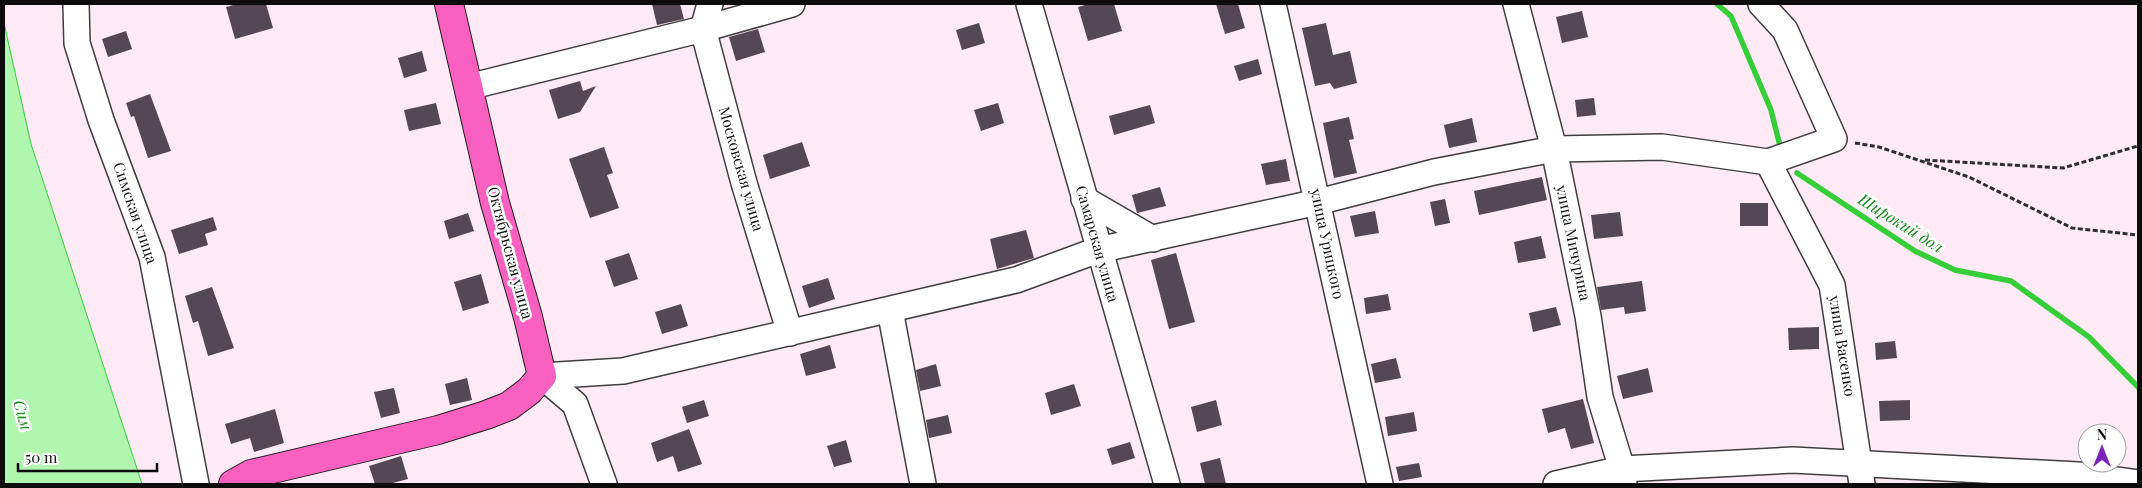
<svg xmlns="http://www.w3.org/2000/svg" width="2142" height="488" viewBox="0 0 2142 488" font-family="'Playfair Display',serif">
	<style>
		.water { fill: #b0f6af; stroke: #36ce38 }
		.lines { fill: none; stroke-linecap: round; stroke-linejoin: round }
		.stream { stroke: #36ce38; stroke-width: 5.5 }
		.building { fill: #544854 }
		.minor-casing { stroke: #3f3f3f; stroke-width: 28 }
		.major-casing { stroke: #1d1d1d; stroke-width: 30 }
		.path { stroke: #2e2e2e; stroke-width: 3; stroke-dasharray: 5 2.5; stroke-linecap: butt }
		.minor { stroke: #fff; stroke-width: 25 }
		.major { stroke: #f960c0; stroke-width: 28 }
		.labels { text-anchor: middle; stroke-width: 5; stroke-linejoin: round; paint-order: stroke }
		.street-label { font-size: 15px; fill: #0c0c0c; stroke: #fff }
		.water-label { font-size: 16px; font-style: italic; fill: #14881a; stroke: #fff }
	</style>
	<rect width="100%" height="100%" fill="#ffeaf6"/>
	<path class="water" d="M4,23L31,144L142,484H4Z"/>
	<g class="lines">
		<g class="stream">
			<path d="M1717,4L1731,16L1771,110L1781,150"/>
			<path d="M1797,173L1915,251L1955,270L2011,281L2089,337L2138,387"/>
		</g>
	</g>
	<g class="building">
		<path d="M237,4H266L273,28L235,39L226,7Z"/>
		<path d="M652,4H680L684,19L657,25Z"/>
		<path d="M1089,4H1114L1122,31L1088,41L1078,7Z"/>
		<path d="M1216,4H1238L1245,28L1225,34Z"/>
		<path d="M1582,11L1588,37L1562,43L1556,17Z"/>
		<path d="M979,23L985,43L962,50L956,30Z"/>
		<path d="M1326,23L1333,55L1350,51L1357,83L1334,89L1330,83L1315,86L1302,28Z"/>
		<path d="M758,29L765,52L736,61L729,37Z"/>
		<path d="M126,31L132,49L108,57L102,39Z"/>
		<path d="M422,51L427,71L404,78L398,58Z"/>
		<path d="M1258,59L1262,74L1239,81L1234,66Z"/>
		<path d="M580,81L583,91L596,86L580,112L558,119L549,90Z"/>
		<path d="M150,94L171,151L148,158L134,116L131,117L126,103Z"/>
		<path d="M1594,98L1596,115L1577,117L1575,100Z"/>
		<path d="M436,103L441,124L409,131L404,110Z"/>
		<path d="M998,103L1004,123L981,131L974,110Z"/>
		<path d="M1150,105L1155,123L1114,135L1109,116Z"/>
		<path d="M1349,117L1354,139L1349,140L1357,173L1334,178L1323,123Z"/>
		<path d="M1472,118L1477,142L1449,148L1444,125Z"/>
		<path d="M802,142L810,166L770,179L763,155Z"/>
		<path d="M604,147L613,173L607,175L619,208L590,218L569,159Z"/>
		<path d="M1286,159L1290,181L1266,185L1261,164Z"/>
		<path d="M1542,177L1547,200L1479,215L1474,191Z"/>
		<path d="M1160,187L1166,206L1137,213L1132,195Z"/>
		<path d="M1445,199L1450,223L1435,226L1430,202Z"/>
		<rect x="1740" y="203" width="28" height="23"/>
		<path d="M1375,211L1379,233L1355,237L1350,216Z"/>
		<path d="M1620,212L1623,236L1594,239L1591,215Z"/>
		<path d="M468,213L474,231L449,239L444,221Z"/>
		<path d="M213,217L217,230L205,234L208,245L179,254L171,230Z"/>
		<path d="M1026,230L1034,258L997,269L990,239Z"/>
		<path d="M1541,236L1546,258L1518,263L1514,242Z"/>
		<path d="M629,253L638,279L614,287L605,261Z"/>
		<path d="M1176,253L1195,322L1169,329L1151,260Z"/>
		<path d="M481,274L489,303L463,311L454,282Z"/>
		<path d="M828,278L835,299L809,308L802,286Z"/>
		<path d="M1642,281L1646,311L1625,314L1624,307L1601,310L1597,287Z"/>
		<path d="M212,287L234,348L208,356L198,321L193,323L185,296Z"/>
		<path d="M1388,294L1391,310L1366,314L1364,298Z"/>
		<path d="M681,304L688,326L662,334L655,312Z"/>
		<path d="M1556,307L1561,325L1533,332L1529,313Z"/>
		<path d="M1819,327V349L1789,350L1788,328Z"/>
		<path d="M1895,341L1897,358L1876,360L1875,343Z"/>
		<path d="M830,345L836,368L806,376L800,354Z"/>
		<path d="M1396,358L1401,378L1375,383L1371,364Z"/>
		<path d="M936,364L941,386L920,391L916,370Z"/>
		<path d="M1648,368L1653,392L1623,399L1617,376Z"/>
		<path d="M467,378L472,400L450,405L445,384Z"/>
		<path d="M1074,384L1081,406L1051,415L1045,393Z"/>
		<path d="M394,388L400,413L381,418L374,392Z"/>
		<path d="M1583,399L1594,443L1571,449L1565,428L1548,433L1542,409Z"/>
		<path d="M704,400L709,416L687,423L682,407Z"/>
		<path d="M1216,400L1222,425L1197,432L1191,407Z"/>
		<path d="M1910,400V420L1880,421L1879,401Z"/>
		<path d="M275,409L284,443L254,452L250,438L231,444L225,424Z"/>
		<path d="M1414,412L1417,431L1388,436L1385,417Z"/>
		<path d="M948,415L952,433L929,438L926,420Z"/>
		<path d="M689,429L702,464L678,472L673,456L657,462L651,443Z"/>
		<path d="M846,440L852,462L834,467L827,446Z"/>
		<path d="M1130,442L1135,458L1112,465L1107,449Z"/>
		<path d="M401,456L408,479L389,484H375L369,466Z"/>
		<path d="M1220,458L1226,484H1205L1200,463Z"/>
		<path d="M1419,463L1422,477L1399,481L1396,467Z"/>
	</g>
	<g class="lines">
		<g class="minor-casing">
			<g id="minor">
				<path d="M76,4L77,43L101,120L152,257L196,484"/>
				<path d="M710,4L703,29L744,183L790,333"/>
				<path d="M1029,4L1167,484"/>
				<path d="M1273,4L1380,484"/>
				<path d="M1516,4L1554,149L1588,316L1600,397L1622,469L1624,484"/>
				<path d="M468,87L703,29L792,4"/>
				<path d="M1768,162L1832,285L1862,484"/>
				<path d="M1084,199L1153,239"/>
				<path d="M890,310L923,484"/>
				<path d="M542,376L623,371L1016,280L1098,250L1318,202L1434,172L1554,149L1662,147L1768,162L1834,139L1785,30L1761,4"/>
				<path d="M542,376L575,404L604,484"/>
				<path d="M1556,484L1622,469L1793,460L2078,475L2138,483"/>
			</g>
		</g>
		<g class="major-casing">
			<path id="major" d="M233,484L251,474L438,430L486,415L509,406L529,391L542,376L528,317L495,203L449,4"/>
		</g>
		<g class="path">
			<path d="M1855,143L1879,147L1969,177L2072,228L2138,235"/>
			<path d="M1925,160L2063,168L2138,146"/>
		</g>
		<use href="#minor" class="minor"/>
		<use href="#major" class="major"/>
	</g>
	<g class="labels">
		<g class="street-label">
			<text transform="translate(741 169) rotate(74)" y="5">Московская улица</text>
			<text transform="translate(135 213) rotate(71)" y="5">Симская улица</text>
			<text transform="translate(1573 243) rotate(78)" y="5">улица Мичурина</text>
			<text transform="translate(1097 244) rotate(74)" y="5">Самарская улица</text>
			<text transform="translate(1327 244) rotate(78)" y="5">улица Урицкого</text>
			<text transform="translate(510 253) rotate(75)" y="5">Октябрьская улица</text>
			<text transform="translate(1842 346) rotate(81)" y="5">улица Васенко</text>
		</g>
		<g class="water-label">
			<text transform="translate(1901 223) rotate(32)" y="6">Широкий дол</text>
			<text transform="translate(23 415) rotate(74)" y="6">Сим</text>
		</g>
	</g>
	<rect width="2142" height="488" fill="none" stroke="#0c0c0c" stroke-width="10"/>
	<g transform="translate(2102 448)"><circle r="24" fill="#ffffff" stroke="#9e9e9e"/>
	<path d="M0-4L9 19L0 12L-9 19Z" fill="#7a24bc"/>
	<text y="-8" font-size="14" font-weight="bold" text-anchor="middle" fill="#0c0c0c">N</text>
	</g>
	<path d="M18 463v8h139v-8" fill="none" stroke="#0c0c0c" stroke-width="2.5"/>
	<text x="25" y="463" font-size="15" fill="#0c0c0c" stroke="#ffffff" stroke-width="4" paint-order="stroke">50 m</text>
</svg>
